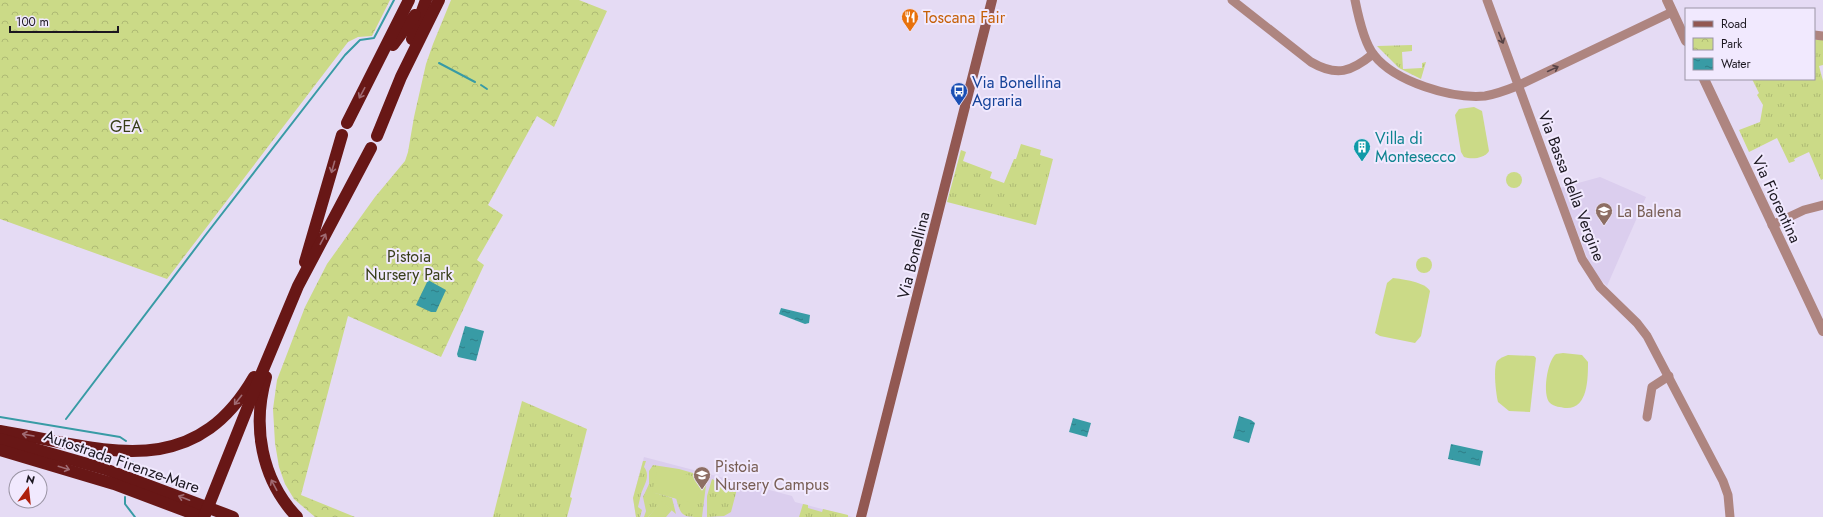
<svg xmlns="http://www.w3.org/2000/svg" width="1823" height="517" viewBox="0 0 1823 517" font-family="Jost,sans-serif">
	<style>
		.built { fill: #dbceee }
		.grass { fill: url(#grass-tufts) }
		.park { fill: url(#park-crowns) }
		.pitch { fill: #cbda87 }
		.water { fill: url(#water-ripples) }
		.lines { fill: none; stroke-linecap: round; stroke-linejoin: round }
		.stream { stroke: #389ba5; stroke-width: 2 }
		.minor { stroke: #ae8580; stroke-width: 9 }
		.tertiary { stroke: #ae8580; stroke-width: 10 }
		.secondary { stroke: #925852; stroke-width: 10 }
		.motorway { stroke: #681716; stroke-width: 12 }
		.oneway { stroke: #564346 }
		.oneway2 { stroke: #9f6b73 }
		.labels { text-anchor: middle; stroke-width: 4; stroke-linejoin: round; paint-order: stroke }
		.food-label { font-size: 16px; fill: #c56008; stroke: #f1e9fe; text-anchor: start }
		.transit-label { font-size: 16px; fill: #164399; stroke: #f1e9fe; text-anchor: start }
		.park-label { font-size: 16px; fill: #383e19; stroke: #f1e9fe }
		.culture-label { font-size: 16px; fill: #0d838f; stroke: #f1e9fe; text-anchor: start }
		.street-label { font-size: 16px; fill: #1b1720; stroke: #f1e9fe }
		.education-label { font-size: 16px; fill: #785e54; stroke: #f1e9fe; text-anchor: start }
	</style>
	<defs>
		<pattern id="grass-tufts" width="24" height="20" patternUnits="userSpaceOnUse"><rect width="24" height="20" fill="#cbda87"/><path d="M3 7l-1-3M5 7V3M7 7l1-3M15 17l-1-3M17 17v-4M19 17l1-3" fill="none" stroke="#aeba74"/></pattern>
		<pattern id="park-crowns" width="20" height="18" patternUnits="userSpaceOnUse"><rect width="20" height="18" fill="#cbda87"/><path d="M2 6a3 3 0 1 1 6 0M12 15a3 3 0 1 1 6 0" fill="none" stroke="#aeba74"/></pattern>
		<pattern id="water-ripples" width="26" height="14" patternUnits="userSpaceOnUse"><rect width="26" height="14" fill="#389ba5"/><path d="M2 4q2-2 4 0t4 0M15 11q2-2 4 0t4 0" fill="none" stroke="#2e7d86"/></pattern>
	</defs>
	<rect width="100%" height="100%" fill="#e5dbf4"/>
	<g class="built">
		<path d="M1600,177L1646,197L1607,286L1597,276L1589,262L1560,188Z"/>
		<path d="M644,457L792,496L795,502L853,517H636L633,498Z"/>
	</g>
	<g class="grass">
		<path d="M1814,40H1823V65L1819,66L1823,81V179L1821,180L1809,152L1794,159L1795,161L1789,163L1777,138L1749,152L1739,130L1760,122L1763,105L1757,95L1759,93L1752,79H1814Z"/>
		<path d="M1412,45V51L1402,52L1403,69L1422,68V63L1426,62L1421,79L1399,68L1377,46Z"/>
		<path d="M1021,144L1041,150L1040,155L1053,159L1036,225L947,202L961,150L966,152L963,161L992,172L990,178L1004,183L1014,159H1016Z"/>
		<path d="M522,401L587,429L570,497L572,498L567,517H493Z"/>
		<path d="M643,461H646L644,467C651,476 644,485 641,494C640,498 639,503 638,507L642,510L640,517H636L633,498Z"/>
		<path d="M653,465L679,469L707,477L702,517C683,517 681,517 676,498L696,504L652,492L672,498L676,514L662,502L648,517H644L646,511L643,497L649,484V471Z"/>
		<path d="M712,479L722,484L736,487V493L731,512L724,516L707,517V496Z"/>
		<path d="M803,504L808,505V508L822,512L823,509L848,515V517H799Z"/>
	</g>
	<g class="park">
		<path d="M0,0H390L372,36L358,37L348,42L167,279L0,219Z"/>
		<path d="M451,0H579L607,11L554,127L537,116L488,205L503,215L477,260L484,265L441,357L348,316L301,495L355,517H315L294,499L285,484L279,467L275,443L273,409L277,380L305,307L327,264L375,197L405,161L408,152L414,117L426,64L433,44Z"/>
	</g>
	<g class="pitch">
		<path d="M1474,107L1482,111L1489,151C1485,158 1472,160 1464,157L1461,152L1455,115L1459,109Z"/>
		<circle cx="1514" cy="180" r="8"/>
		<circle cx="1424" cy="265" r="8"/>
		<path d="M1393,278C1402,279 1425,282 1430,291L1421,336L1415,343L1380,336L1375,333L1387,283Z"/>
		<path d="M1563,353L1582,355L1588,362C1588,379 1588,410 1565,408C1561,407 1554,407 1550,403C1542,395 1547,361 1556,354Z"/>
		<path d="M1508,355L1534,356L1536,358L1530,412L1509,411L1498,402C1496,395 1493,368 1497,361C1500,358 1505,356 1508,355Z"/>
		<path d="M658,467L703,479L696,504L652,492Z"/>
		<path d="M662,501L672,510L666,517H648Z"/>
	</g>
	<g class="water">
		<path d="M428,280L446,290L436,312H431L416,305Z"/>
		<path d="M781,308L810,315L809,323L805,324L779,314Z"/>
		<path d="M465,326L484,331L476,361L458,357L457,354Z"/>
		<path d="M1239,416L1251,420L1255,423L1249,443L1233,438Z"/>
		<path d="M1073,418L1091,423L1087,437L1069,432Z"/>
		<path d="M1451,444L1483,451L1480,466L1448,459Z"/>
	</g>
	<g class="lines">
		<g class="stream">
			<path d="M439,63L475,82"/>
			<path d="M481,85L487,89"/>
			<path d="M0,417L120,437L126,441"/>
			<path d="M66,419L204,237L345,55L360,40L374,38L394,0"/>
			<path d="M133,462V471"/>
			<path d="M125,497V504L135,517"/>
		</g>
		<g class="minor">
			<path d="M1232,0L1311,62C1337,77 1351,72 1373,54"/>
			<path d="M1355,0C1358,15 1364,43 1374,55C1395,82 1452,99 1485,96C1497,94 1507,90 1517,86L1672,12"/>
			<path d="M1487,0L1582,259L1600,287L1637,323L1647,336L1723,481L1728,495L1730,517"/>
			<path d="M1814,35L1823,36"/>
			<path d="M1772,225L1804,210L1823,205"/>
			<path d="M1647,417L1652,387L1669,376"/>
		</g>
		<g class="tertiary">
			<path d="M1667,0L1686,41"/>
			<path d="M1704,79L1823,331"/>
		</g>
		<path class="secondary" d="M861,517L992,0"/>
		<g class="motorway">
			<path d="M412,39L426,0"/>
			<path d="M393,45L415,15"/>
			<path d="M347,123L409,0"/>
			<path d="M377,136L401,77L439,0"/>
			<path d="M305,262L342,135"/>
			<path d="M266,377C252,426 261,479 297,517"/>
			<path d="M0,431C99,447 191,486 254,377"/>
			<path d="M0,439L105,469L233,517"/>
			<path d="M0,450L114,484L202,517"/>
			<path d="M204,517L255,389L298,286L371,148"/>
		</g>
	</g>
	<defs><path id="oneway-shaft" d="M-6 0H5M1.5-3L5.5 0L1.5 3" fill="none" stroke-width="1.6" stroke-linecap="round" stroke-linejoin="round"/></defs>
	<g class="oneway">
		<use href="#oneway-shaft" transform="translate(1501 38) rotate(68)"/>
		<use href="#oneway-shaft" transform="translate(1553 69) rotate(-25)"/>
	</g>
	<g class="oneway2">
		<use href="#oneway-shaft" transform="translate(362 93) rotate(118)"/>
		<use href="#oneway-shaft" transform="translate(333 167) rotate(106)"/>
		<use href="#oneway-shaft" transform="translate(323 239) rotate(-62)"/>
		<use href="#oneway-shaft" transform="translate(238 400) rotate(128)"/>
		<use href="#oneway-shaft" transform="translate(28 435) rotate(-170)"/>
		<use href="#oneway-shaft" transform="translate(64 468) rotate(17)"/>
		<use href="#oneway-shaft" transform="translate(274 485) rotate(-118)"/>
		<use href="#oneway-shaft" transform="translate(184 498) rotate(-159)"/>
	</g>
	<defs>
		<g id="restaurant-pin" transform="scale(0.9)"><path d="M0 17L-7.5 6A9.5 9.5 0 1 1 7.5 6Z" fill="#e8710a" stroke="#f1e9fe"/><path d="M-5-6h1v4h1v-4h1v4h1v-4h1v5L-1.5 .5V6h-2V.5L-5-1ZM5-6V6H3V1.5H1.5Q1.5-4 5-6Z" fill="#fff"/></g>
		<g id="bus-pin" transform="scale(0.9)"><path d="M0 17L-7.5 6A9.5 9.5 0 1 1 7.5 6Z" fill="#1a4fb4" stroke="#f1e9fe"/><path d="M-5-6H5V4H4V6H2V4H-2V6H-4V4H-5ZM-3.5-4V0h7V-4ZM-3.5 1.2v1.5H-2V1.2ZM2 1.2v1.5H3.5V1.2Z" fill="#fff"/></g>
		<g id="building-pin" transform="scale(0.9)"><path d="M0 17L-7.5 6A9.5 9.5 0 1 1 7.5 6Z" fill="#0f9aa8" stroke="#f1e9fe"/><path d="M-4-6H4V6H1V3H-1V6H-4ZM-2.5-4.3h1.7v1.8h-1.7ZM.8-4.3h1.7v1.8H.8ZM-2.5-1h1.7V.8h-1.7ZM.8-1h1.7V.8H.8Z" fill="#fff"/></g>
		<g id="school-pin" transform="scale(0.9)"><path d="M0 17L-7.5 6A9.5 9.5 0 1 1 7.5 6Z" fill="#8d6e63" stroke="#f1e9fe"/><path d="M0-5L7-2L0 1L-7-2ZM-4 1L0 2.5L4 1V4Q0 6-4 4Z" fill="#fff"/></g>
		<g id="university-pin" transform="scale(0.9)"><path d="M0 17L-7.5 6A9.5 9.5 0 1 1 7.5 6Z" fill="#8d6e63" stroke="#f1e9fe"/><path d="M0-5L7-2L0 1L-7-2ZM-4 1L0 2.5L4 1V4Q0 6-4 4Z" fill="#fff"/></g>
	</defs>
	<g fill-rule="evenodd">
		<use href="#restaurant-pin" x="910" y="17"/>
		<use href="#bus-pin" x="959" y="91"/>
		<use href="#building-pin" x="1362" y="147"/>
		<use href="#school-pin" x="1604" y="211"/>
		<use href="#university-pin" x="702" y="475"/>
	</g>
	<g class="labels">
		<g class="food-label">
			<text x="923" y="23">Toscana Fair</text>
		</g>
		<g class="transit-label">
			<text x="972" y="88">Via Bonellina<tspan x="972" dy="18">Agraria</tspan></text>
		</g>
		<g class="park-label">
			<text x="126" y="132">GEA</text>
			<text x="409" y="262">Pistoia<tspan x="409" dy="18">Nursery Park</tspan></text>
		</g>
		<g class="culture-label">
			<text x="1375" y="144">Villa di<tspan x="1375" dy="18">Montesecco</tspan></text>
		</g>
		<g class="street-label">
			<text transform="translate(1572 186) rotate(69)" y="6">Via Bassa della Vergine</text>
			<text transform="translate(1777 199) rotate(65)" y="6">Via Fiorentina</text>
			<text transform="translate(913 255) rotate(-76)" y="6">Via Bonellina</text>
			<text transform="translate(122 461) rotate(19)" y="6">Autostrada Firenze-Mare</text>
		</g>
		<g class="education-label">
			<text x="1617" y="217">La Balena</text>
			<text x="715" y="472">Pistoia<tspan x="715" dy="18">Nursery Campus</tspan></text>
		</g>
	</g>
	<rect x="1685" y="8" width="130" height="72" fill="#f1e9fe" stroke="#9b95a5"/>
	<rect x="1693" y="21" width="20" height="6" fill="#925852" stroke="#9b95a5"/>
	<text x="1721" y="28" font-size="12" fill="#1b1720">Road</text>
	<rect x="1693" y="38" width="20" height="12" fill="url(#park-crowns)" stroke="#9b95a5"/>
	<text x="1721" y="48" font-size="12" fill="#1b1720">Park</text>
	<rect x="1693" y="58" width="20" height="12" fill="url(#water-ripples)" stroke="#9b95a5"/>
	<text x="1721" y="68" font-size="12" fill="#1b1720">Water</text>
	<g transform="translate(28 489) rotate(15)"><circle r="19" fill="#f1e9fe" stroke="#9b95a5"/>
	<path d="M0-3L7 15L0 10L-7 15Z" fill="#ae200e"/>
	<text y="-6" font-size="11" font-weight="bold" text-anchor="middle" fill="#1b1720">N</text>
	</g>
	<path d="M10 26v6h108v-6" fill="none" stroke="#1b1720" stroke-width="2"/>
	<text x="16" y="26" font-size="12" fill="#1b1720" stroke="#f1e9fe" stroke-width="3" paint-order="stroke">100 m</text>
</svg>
